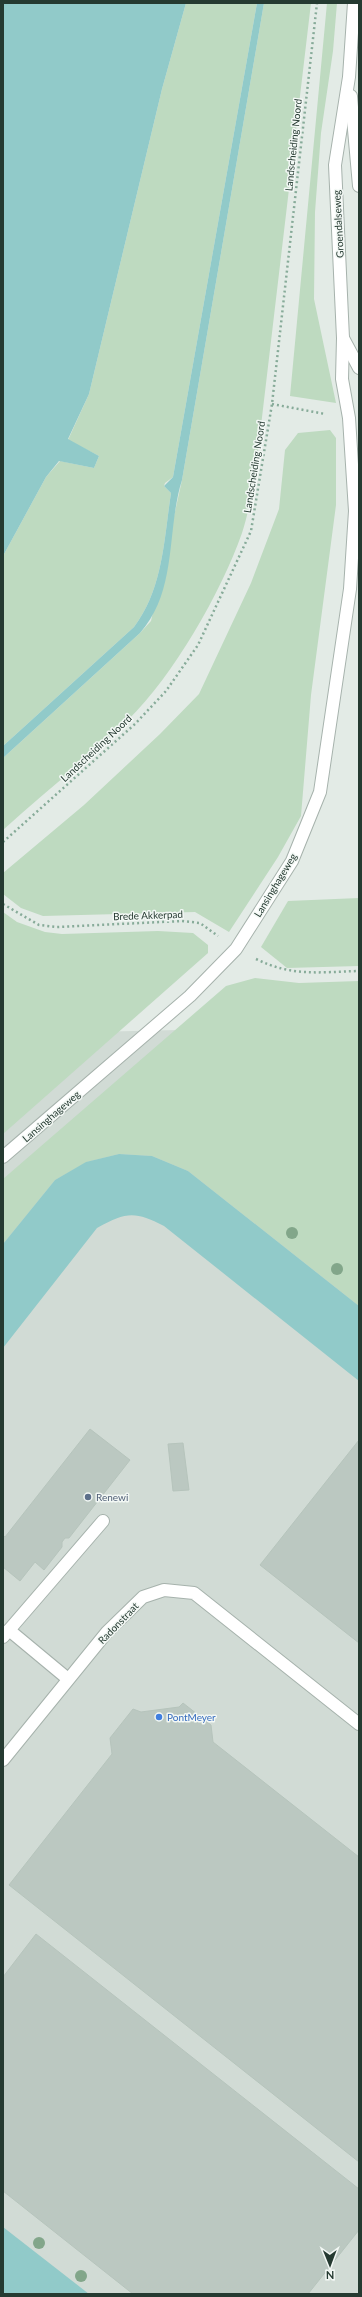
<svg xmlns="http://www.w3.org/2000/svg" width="362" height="2297" viewBox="0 0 362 2297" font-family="Lato,sans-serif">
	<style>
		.built { fill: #d1dbd5 }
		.green { fill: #bedac0 }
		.water { fill: #91cac9 }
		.building { fill: #bbc8c1; stroke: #b6c4bc }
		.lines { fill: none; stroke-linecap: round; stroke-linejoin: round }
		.service-casing { stroke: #a6b2ac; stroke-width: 14 }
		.minor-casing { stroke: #a6b2ac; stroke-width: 14 }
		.tertiary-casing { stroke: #a6b2ac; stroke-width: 14 }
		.path { stroke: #87ab99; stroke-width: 2.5; stroke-dasharray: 2 3; stroke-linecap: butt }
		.service { stroke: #fff; stroke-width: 12 }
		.minor { stroke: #fff; stroke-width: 12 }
		.tertiary { stroke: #fff; stroke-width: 12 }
		.tree { fill: #82a68a }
		.service-dot { fill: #5c6f8a; stroke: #f3f8f5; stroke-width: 1.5 }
		.shop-dot { fill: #3f7fe0; stroke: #f3f8f5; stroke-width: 1.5 }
		.labels { text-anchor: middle; stroke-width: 3; stroke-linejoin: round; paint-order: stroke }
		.street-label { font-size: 10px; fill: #253a31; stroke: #f3f8f5 }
		.service-label { font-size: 10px; fill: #4e5e75; stroke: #f3f8f5; text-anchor: start }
		.shop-label { font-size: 10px; fill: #366cbe; stroke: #f3f8f5; text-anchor: start }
	</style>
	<rect width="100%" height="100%" fill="#e3ebe6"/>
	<path class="built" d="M359,1026V2294H3V1107L90,1032Z"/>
	<g class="green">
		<path d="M186,3H257L173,477L165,483L164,486L171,493C164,539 163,589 134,627L3,746V556L46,477L60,461L94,468L99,456L68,440L89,394L162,89Z"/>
		<path d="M264,3H311L256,468C252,490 249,512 242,533C221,593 173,676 128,720C88,758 44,793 3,830V758L140,633L151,621L182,480Z"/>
		<path d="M327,3H337L333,51L321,133L315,212L314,299L336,403L290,396Z"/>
		<path d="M330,430L336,438V505L311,695L301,816L278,857L229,932L195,912L43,916L21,908L3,894V873L84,805L160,734L199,694L251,583L279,509L285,450L298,433Z"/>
		<path d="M359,898V966L287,968L261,947L288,901Z"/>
		<path d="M3,912L17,922L45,932L62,934L158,931L193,933L208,945V953L3,1134Z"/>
		<path d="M255,978L299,983L359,981V1306L188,1171L152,1156L119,1154L87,1162L55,1180L3,1244V1179L226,986Z"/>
	</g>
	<g class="water">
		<path d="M3,3H186L162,89L89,394L68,439L99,456L94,468L59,461L46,477L3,556Z"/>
		<path d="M257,3H264L182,480C166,531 178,590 140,633L3,758V746L134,627C163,589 164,539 171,493L164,486L173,477Z"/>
		<path d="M119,1154L152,1156L188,1171L359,1306V1381L164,1226C135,1211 126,1212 97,1228L3,1348V1244L55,1180L86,1162Z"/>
		<path d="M3,2227L89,2294H3Z"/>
	</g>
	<g class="building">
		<path d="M90,1429L130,1460L69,1538H65L62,1542V1547L44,1570L35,1562L20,1581L3,1567V1535L5,1537Z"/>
		<path d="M359,1440V1643L260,1565Z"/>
		<path d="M183,1443L189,1490L173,1491L168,1444Z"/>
		<path d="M183,1703L211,1725L213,1742L359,1857V2162L9,1885L112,1754L110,1738L133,1709L141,1712L179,1707Z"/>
		<path d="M36,1934L359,2189V2230L308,2294H133L3,2191V1977Z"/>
	</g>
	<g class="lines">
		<g class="service-casing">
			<g id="service">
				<path d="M3,1157L190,996L236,949L292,861L320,792L350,589L355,511L349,418L342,379L343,338"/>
				<path d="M9,1630L68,1679"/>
				<path d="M3,1637L103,1521"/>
			</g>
		</g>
		<g class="minor-casing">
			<path id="minor" d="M3,1760L107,1632L143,1597L164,1590L194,1593L359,1724"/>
		</g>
		<g class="tertiary-casing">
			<g id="tertiary">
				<path d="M354,3L349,77L335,165L343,338L359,368"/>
				<path d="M351,96L359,186"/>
			</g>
		</g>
		<g class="path">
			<path d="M272,404L325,414"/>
			<path d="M3,842L135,724L166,691L198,645L251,531L272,404L317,3"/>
			<path d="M3,904L39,925L57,927L182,921L200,923L218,936"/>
			<path d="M256,959C293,977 319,972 359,971"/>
		</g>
		<use href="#service" class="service"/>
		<use href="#minor" class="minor"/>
		<use href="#tertiary" class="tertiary"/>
	</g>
	<g class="tree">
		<circle cx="292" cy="1233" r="6"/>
		<circle cx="337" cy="1269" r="6"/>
		<circle cx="39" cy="2243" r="6"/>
		<circle cx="81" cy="2276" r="6"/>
	</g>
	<circle class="service-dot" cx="88" cy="1497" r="4"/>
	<circle class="shop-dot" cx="159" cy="1717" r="4"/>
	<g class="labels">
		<g class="street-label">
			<text transform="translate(293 145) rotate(-84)" y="4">Landscheiding Noord</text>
			<text transform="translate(338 224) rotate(-93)" y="4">Groendalseweg</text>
			<text transform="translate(254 467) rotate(-81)" y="4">Landscheiding Noord</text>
			<text transform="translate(96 748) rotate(-43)" y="4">Landscheiding Noord</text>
			<text transform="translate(275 885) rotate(-59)" y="4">Lansinghageweg</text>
			<text transform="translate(148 915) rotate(-2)" y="4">Brede Akkerpad</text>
			<text transform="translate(51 1116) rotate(-41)" y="4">Lansinghageweg</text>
			<text transform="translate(118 1623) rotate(-46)" y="4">Radonstraat</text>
		</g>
		<g class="service-label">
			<text x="96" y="1501">Renewi</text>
		</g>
		<g class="shop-label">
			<text x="167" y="1721">PontMeyer</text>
		</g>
	</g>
	<rect width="362" height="2297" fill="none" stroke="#253a31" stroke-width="8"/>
	<g transform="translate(330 2265) rotate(179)" stroke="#f3f8f5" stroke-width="3" paint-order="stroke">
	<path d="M0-3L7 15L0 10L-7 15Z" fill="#253a31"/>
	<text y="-6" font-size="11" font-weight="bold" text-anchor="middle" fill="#253a31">N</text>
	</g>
</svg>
